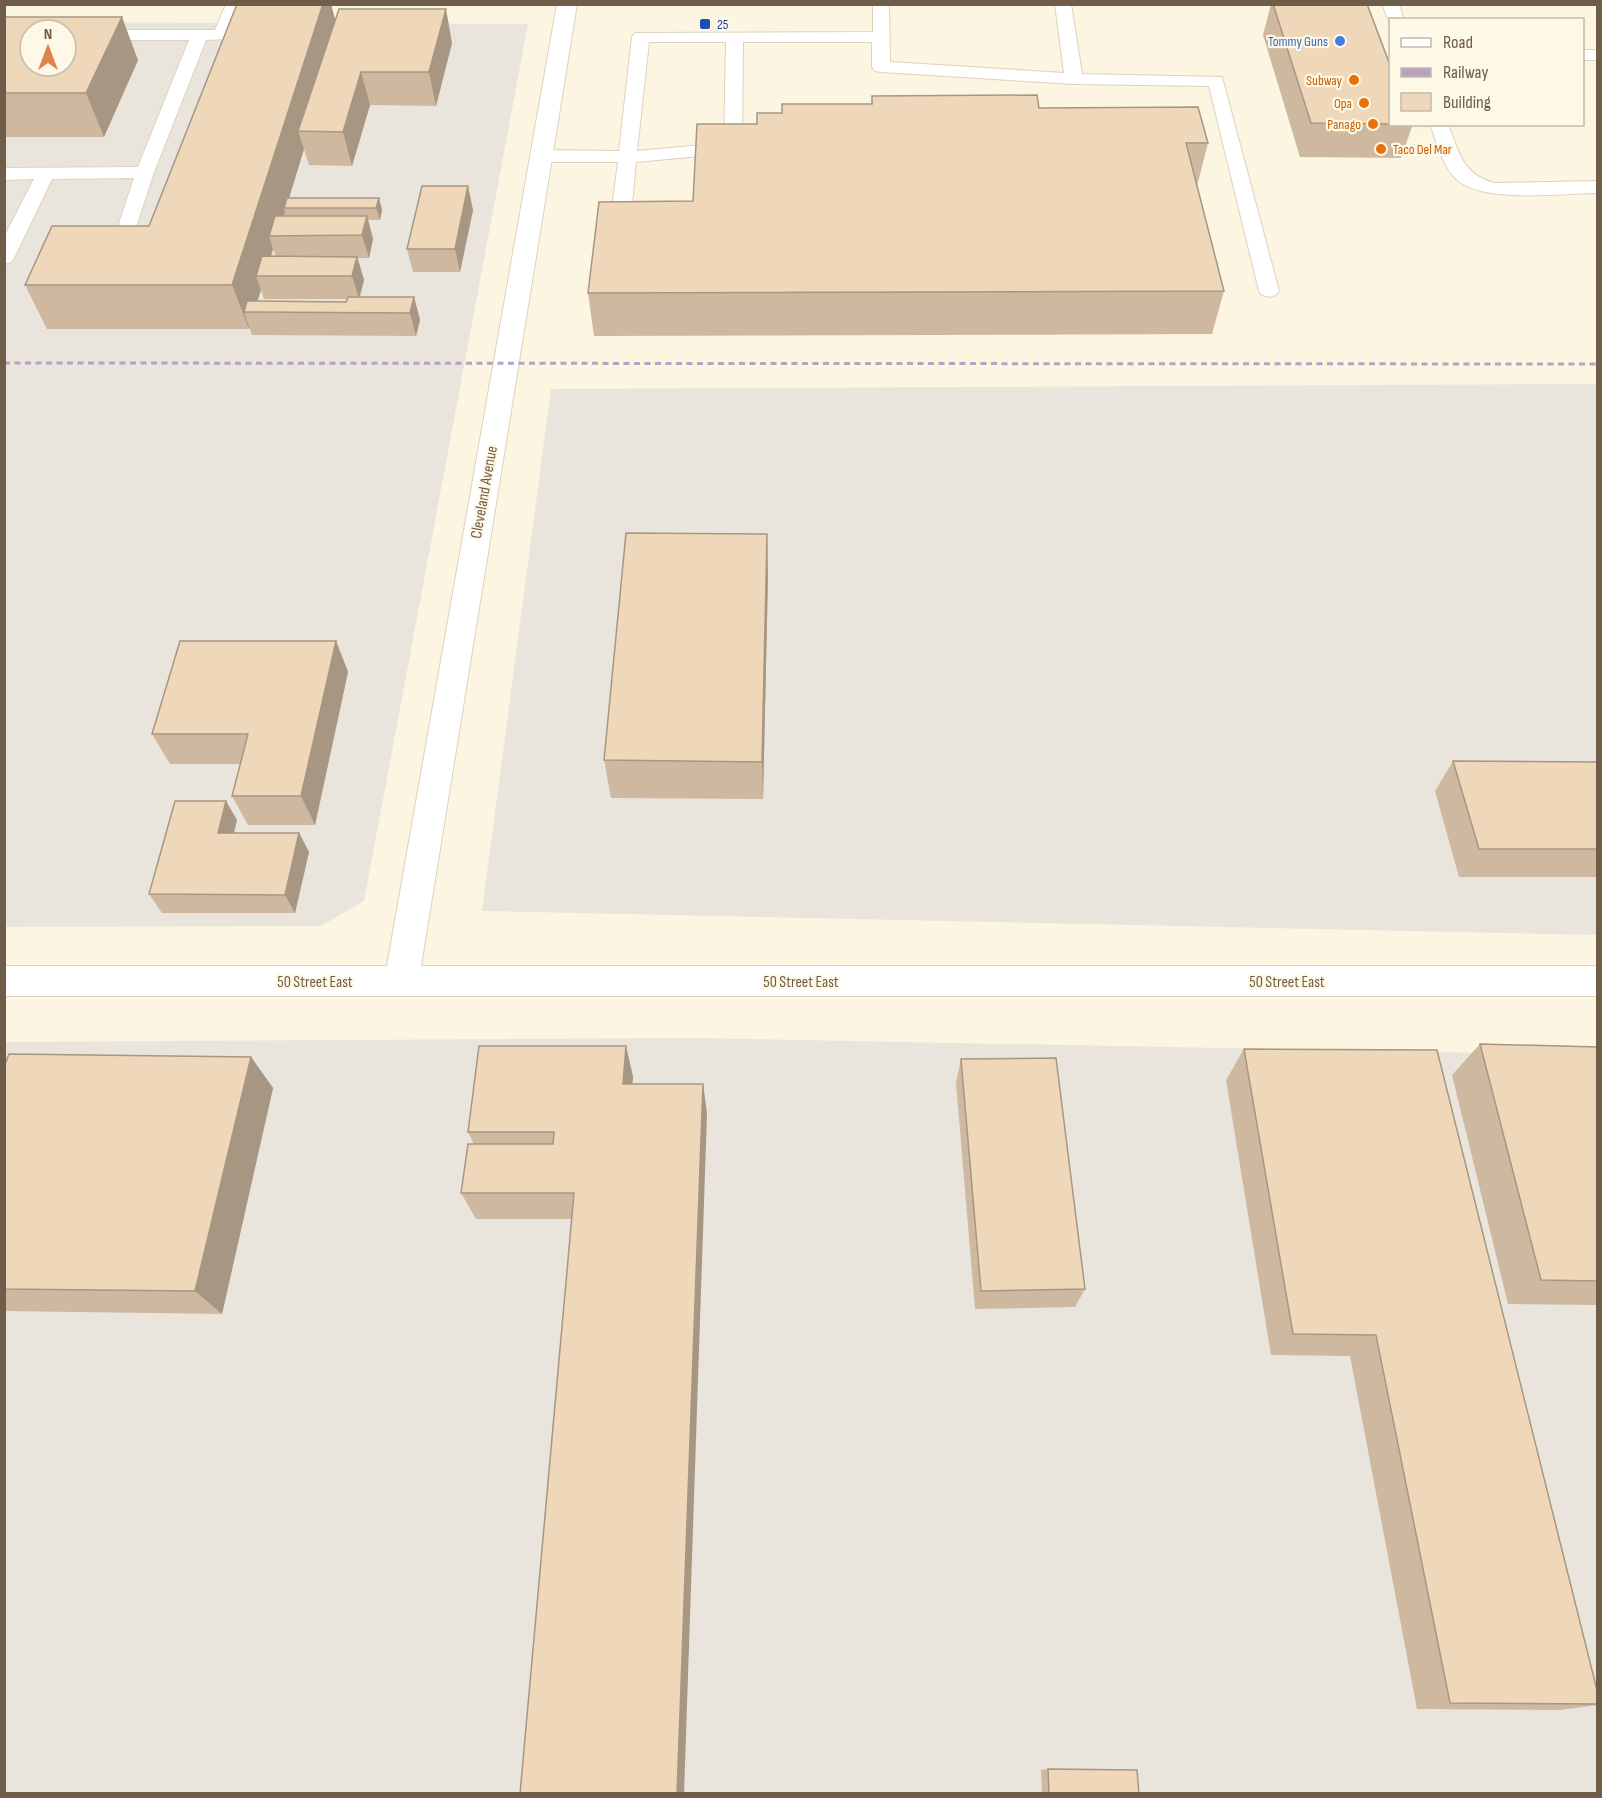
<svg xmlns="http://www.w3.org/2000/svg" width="1602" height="1798" viewBox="0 0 1602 1798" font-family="'Sofia Sans Condensed',sans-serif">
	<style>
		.industrial { fill: #eae5dc; fill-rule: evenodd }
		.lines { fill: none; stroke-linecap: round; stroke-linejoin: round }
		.service-casing { stroke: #ded2bd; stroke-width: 2 }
		.minor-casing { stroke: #ded2bd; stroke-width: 2 }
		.service { fill: #fff; fill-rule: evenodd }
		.minor { fill: #fff; fill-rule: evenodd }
		.rail { stroke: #b8a1c3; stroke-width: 3; stroke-dasharray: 6 4.5; stroke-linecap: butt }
		.wall { fill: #ceb9a0; fill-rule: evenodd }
		.shaded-wall { fill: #a79682 }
		.building { fill: #efd7ba; stroke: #a79682; stroke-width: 1.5; fill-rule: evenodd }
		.transit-dot { fill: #1a4fb4; stroke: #fef8e7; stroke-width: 2 }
		.shop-dot { fill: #3f7fe0; stroke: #fef8e7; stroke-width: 2 }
		.food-dot { fill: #e8710a; stroke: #fef8e7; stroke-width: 2 }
		.labels { text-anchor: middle; stroke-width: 4.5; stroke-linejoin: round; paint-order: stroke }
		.far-transit-label { font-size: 14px; fill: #164399; stroke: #fef8e7; text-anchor: start }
		.far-shop-label { font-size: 14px; fill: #366cbe; stroke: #fef8e7; text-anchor: end }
		.far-food-label { font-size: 14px; fill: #c56008; stroke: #fef8e7; text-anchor: end }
		.street-label { font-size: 16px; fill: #705d49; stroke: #fef8e7 }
	</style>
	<rect width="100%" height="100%" fill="#fbf5e1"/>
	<g class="industrial">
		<path d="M5,22L528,24L364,901L321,926L5,927ZM30,30H66V66H30Z"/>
		<path d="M1597,384V935L482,911L551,389Z"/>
		<path d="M691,1038L1597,1055V1793H5L4,1042Z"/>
	</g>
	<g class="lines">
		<g class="service-casing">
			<g id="service">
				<path d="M226,4H243L227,39L206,40L154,172L136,227H122L119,223L134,178L52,179L14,258L11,262L4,264V237L34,179L4,180V168L138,167L189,40H66V30H215Z"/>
				<path d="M873,4H889L890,62L1064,73L1055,4H1071L1082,74L1222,77L1279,291L1276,295L1269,297L1262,295L1259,291L1209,86L1074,84L881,72L875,71L872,67V42H743L742,148L739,152L733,153L636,162L630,224L627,228H613L610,224L618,162H541L534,160L532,156L534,152L541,150L619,151L632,37L635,33L873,32ZM649,42H726L724,143L637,151Z"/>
				<path d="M1382,4H1399L1404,20H1390V24Z"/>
				<rect x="1582" y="50" width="16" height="10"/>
				<path d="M1430,124H1448C1459,152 1462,174 1494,183L1598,181V193C1562,193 1482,204 1456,179C1442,165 1437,143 1430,124Z"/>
			</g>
		</g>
		<g class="minor-casing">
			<path id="minor" d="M557,4H577L421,966H1598V996H4V966H387Z"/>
		</g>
		<use href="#service" class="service"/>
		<use href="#minor" class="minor"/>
		<path class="rail" d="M4,363L1598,364"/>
	</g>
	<g class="wall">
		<path d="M237,4H331L335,21L452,43L436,106L370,105L352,166L309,165L304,149L289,198H379L382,210L380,220H368L373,239L369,258H358L364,280L360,297H414L420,320L416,336L252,335L249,327V329H47L25,285L149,226ZM273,249L276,256H271ZM261,290L264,299H347L346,302L257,301Z"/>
		<path d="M1271,4H1367L1390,65V124H1413L1401,158L1300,157L1263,35Z"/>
		<path d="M4,17L138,60L104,137H4Z"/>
		<path d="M872,96L1039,108L1208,143L1197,186L1224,291L1212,334L594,336L588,293L693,201L757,124L782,113L871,104Z"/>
		<path d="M473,210L460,272H413L407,249Z"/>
		<path d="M767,534L768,576L763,799L611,798L604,760Z"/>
		<path d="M336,641L348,672L315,825H248L232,796L240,764H170L152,734Z"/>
		<path d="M1453,761L1598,762V877H1459L1435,791Z"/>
		<path d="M237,820L234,833H299L309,852L295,913H162L149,894Z"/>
		<path d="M1480,1044L1598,1047V1305L1508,1304L1452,1075Z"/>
		<path d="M626,1046L633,1077L632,1084H703L707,1114L571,1219H476L461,1193L474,1144L468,1132Z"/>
		<path d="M1244,1049L1598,1705L1560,1710L1417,1709L1350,1356L1271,1355L1226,1080Z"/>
		<path d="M251,1057L273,1088L222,1314L4,1311V1067Z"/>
		<path d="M961,1059L1085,1289L1075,1307L975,1309L956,1083Z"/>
		<path d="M1048,1769L1139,1794H1042L1041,1770Z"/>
	</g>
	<g class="shaded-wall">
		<path d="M323,4H331L339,34L298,131L304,149L286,208H284L285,211L277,236H269L273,249L265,276H256L261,290L254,312H244L249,327V329L232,285Z"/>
		<path d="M446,9L452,43L436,106L429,72Z"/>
		<path d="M122,17L138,60L104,137L86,93Z"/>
		<path d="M361,72L370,105L352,166L343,132Z"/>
		<path d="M468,186L473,210L460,272L455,249Z"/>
		<path d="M379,198L382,210L380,220L376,208Z"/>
		<path d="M367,216L373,239L369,258L362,235Z"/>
		<path d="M357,257L364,280L359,299L352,276Z"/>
		<path d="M414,297L420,320L416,336L410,313Z"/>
		<path d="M767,534L768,576L763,799L762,762Z"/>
		<path d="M336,641L348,672L315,825L301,796Z"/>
		<path d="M226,801L237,820L229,852L218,833Z"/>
		<path d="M299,833L309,852L295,913L285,895Z"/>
		<path d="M626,1046L633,1077L630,1114L623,1084Z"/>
		<path d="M251,1057L273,1088L222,1314L195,1291Z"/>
		<path d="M703,1084L707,1114L684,1794H677Z"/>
	</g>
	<g class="building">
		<path d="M237,4H323L232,285H25L52,226H149Z"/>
		<path d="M1273,4H1367L1390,65V124L1311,123Z"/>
		<path d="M339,9H446L429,72H361L343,132L298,131Z"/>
		<path d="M4,17H122L86,93H4ZM30,30H66V66H30Z"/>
		<path d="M1037,95L1039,108L1198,107L1208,143H1186L1224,291L588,293L599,202L693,201L697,124H757V113H782V104H872V96Z"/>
		<path d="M422,186H468L455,249H407Z"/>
		<path d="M287,198H379L376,208H284Z"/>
		<path d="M275,216H367L362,235L269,236Z"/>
		<path d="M262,256L357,257L352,276H256Z"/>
		<path d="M348,297H414L410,313L244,312L247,301L346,302Z"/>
		<path d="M626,533L767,534L762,762L604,760Z"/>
		<path d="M180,641H336L301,796H232L248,734H152Z"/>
		<path d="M1453,761L1598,762V849H1479Z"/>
		<path d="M175,801H226L218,833H299L285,895L149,894Z"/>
		<path d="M1480,1044L1598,1047V1281L1541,1280Z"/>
		<path d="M479,1046H626L623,1084H703L677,1794H520L574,1193H461L468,1144H553L554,1132H468Z"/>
		<path d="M1244,1049L1437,1050L1598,1694V1704L1450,1703L1376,1335L1293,1334Z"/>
		<path d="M9,1054L251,1057L195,1291L4,1289V1067Z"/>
		<path d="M1056,1058L1085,1289L981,1291L961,1059Z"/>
		<path d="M1048,1769L1137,1770L1139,1794H1049Z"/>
	</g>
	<rect class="transit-dot" x="699" y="18" width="12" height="12" rx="3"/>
	<circle class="shop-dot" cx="1340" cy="41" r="6"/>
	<g class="food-dot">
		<circle cx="1354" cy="80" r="6"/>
		<circle cx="1364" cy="103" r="6"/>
		<circle cx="1373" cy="124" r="6"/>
		<circle cx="1381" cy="149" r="6"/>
	</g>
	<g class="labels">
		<g class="far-transit-label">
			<text x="717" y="29">25</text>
		</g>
		<g class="far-shop-label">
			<text x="1328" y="46">Tommy Guns</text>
		</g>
		<g class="far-food-label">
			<text x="1342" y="85">Subway</text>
			<text x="1352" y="108">Opa</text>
			<text x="1361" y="129">Panago</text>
			<text x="1393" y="154" text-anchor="start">Taco Del Mar</text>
		</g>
		<g class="street-label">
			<text transform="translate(483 492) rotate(-80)" y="6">Cleveland Avenue</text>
			<text x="315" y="987">50 Street East</text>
			<text x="801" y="987">50 Street East</text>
			<text x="1287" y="987">50 Street East</text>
		</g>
	</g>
	<rect width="1602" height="1798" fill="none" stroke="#705d49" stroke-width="12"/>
	<rect x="1389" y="18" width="195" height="108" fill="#fef8e7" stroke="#c5baa8" stroke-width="1.5"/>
	<rect x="1401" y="38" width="30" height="9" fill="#ffffff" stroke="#c5baa8" stroke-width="1.5"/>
	<text x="1443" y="48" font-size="18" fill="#705d49">Road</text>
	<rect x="1401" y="68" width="30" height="9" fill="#b8a1c3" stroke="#c5baa8" stroke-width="1.5"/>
	<text x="1443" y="78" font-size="18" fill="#705d49">Railway</text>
	<rect x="1401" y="93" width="30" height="18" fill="#efd7ba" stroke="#c5baa8" stroke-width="1.5"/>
	<text x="1443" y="108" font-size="18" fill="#705d49">Building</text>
	<g transform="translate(48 48)"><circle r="28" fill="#fef8e7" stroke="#c5baa8" stroke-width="1.5"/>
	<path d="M0-4.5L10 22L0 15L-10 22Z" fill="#e0834b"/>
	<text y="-9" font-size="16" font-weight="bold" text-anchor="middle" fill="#705d49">N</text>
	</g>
</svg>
